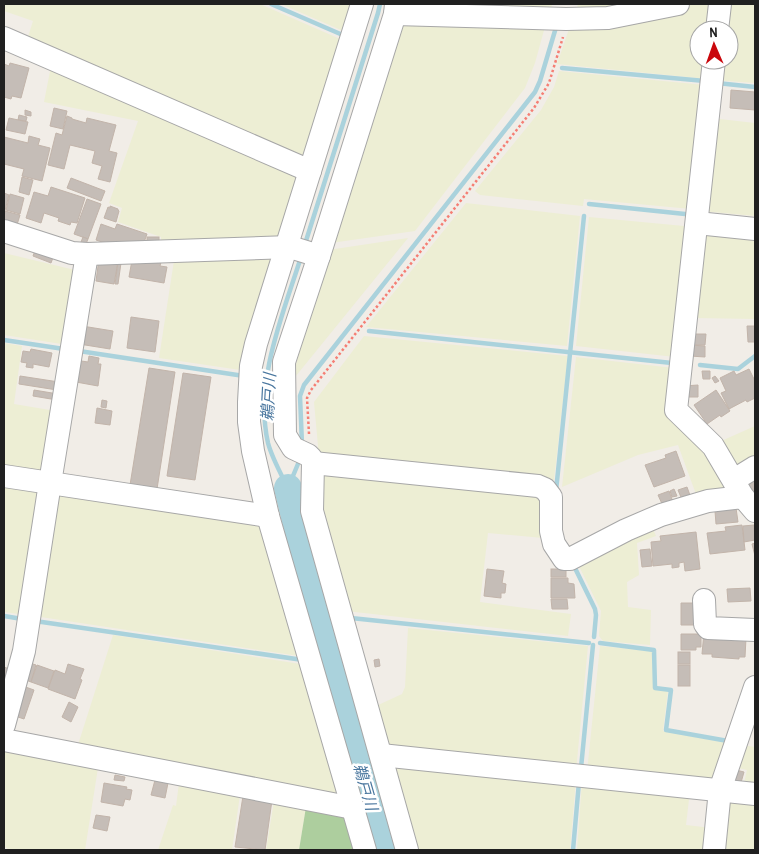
<svg xmlns="http://www.w3.org/2000/svg" width="759" height="854" viewBox="0 0 759 854" font-family="'Archivo Narrow','Noto Sans JP',sans-serif">
	<style>
		.farmland { fill: #edeed4 }
		.forest { fill: #adce9e }
		.lines { fill: none; stroke-linecap: round; stroke-linejoin: round }
		.stream { stroke: #aad2dc; stroke-width: 4.5 }
		.river { stroke: #aad2dc; stroke-width: 28 }
		.building { fill: #c5bdb7; stroke: #c2b4aa }
		.minor-casing { stroke: #a7a7a7; stroke-width: 24 }
		.path { stroke: #f57e74; stroke-width: 2.5; stroke-dasharray: 2.5 2.5; stroke-linecap: butt }
		.minor { stroke: #fff; stroke-width: 22 }
		.labels { text-anchor: middle; stroke-width: 5; stroke-linejoin: round; paint-order: stroke }
		.water-label { font-size: 16px; font-style: italic; fill: #49769e; stroke: #fff }
	</style>
	<rect width="100%" height="100%" fill="#f1ede7"/>
	<g class="farmland">
		<path d="M4,4H260L347,42L308,162L26,43L33,21L4,11Z"/>
		<path d="M281,4H358L350,34Z"/>
		<path d="M401,4H552L550,14Z"/>
		<path d="M578,4H656L575,15Z"/>
		<path d="M692,4H711L713,30H699V60H709L707,79L557,64L570,26L608,20Z"/>
		<path d="M725,4H755V83L714,80L716,60H729V30H720Z"/>
		<path d="M398,19L546,23L535,63L525,88L415,231L331,243Z"/>
		<path d="M52,61L299,170L285,241L161,247V237L118,222L122,208L109,203L138,121L44,102Z"/>
		<path d="M559,71L705,85L691,209L584,199L583,206L480,195L475,191L541,110L554,87Z"/>
		<path d="M711,118L755,123V216L702,211Z"/>
		<path d="M466,203L580,216L567,346L366,327Z"/>
		<path d="M589,217L684,226L688,231L675,357L576,346Z"/>
		<path d="M702,231L755,232V319L693,318Z"/>
		<path d="M408,238L291,382L328,250Z"/>
		<path d="M282,251L247,371L159,358L175,254Z"/>
		<path d="M4,253L79,271L68,345L4,335Z"/>
		<path d="M364,336L568,356L554,480L319,457L314,402Z"/>
		<path d="M4,343L22,346L14,404L56,411L46,476L4,473Z"/>
		<path d="M576,357L674,368L670,411L711,452L727,493L697,497L678,445L638,455L562,487Z"/>
		<path d="M755,426V460L740,470L719,442Z"/>
		<path d="M320,472L542,492L543,538L488,533L480,602L571,614L568,636L346,611L318,510Z"/>
		<path d="M4,480L40,486L25,615L4,612Z"/>
		<path d="M54,490L262,519L306,657L34,616Z"/>
		<path d="M651,524L656,536L637,543L639,575L627,582L628,607L651,610L650,645L603,641L599,636L601,611L576,560Z"/>
		<path d="M408,628L588,646L576,771L391,754L376,706L402,694L405,687Z"/>
		<path d="M113,635L307,665L345,798L76,751Z"/>
		<path d="M600,646L653,651L654,689L668,691L663,731L728,743L715,779L587,772Z"/>
		<path d="M742,745L755,747V788L743,787L747,770L733,767Z"/>
		<path d="M4,750L98,768L85,850H7V848L4,847Z"/>
		<path d="M390,760L576,780L570,850H411Z"/>
		<path d="M582,781L690,791L686,825L712,828L709,850H577Z"/>
		<path d="M179,783L240,795L232,850H158L173,805L176,806Z"/>
		<path d="M755,800V850H721L725,802Z"/>
		<path d="M274,801L306,807L299,850H266Z"/>
	</g>
	<path class="forest" d="M306,807L351,815L361,850H299Z"/>
	<g class="lines">
		<g class="stream">
			<path d="M271,4L345,36"/>
			<path d="M562,68L705,81"/>
			<path d="M717,83L755,87"/>
			<path d="M589,204L685,214"/>
			<path d="M305,244L378,13L380,4"/>
			<path d="M369,331L672,363"/>
			<path d="M4,340L64,349"/>
			<path d="M79,351L244,376"/>
			<path d="M700,365L738,369L755,356"/>
			<path d="M302,444L300,396L304,385L535,92L540,81L557,24"/>
			<path d="M288,488L300,459"/>
			<path d="M288,488C281,474 272,458 268,443C254,382 283,314 301,257"/>
			<path d="M556,491L584,216"/>
			<path d="M574,566L595,609L596,615L594,637"/>
			<path d="M4,616L22,619"/>
			<path d="M351,618L589,643"/>
			<path d="M35,621L303,660"/>
			<path d="M600,643L654,650L655,688L671,690L666,730L728,741"/>
			<path d="M324,661L330,660"/>
			<path d="M581,768L593,645"/>
			<path d="M361,810L372,809"/>
			<path d="M573,850L579,782"/>
		</g>
		<path class="river" d="M288,488L330,660L384,850"/>
	</g>
	<g class="building">
		<path d="M10,63L29,68L21,98L12,96L11,99L4,97V64L9,66Z"/>
		<path d="M731,90L755,92V110L730,108Z"/>
		<path d="M54,108L67,111L63,129L50,126Z"/>
		<path d="M25,110L31,112V116L25,115Z"/>
		<path d="M19,115L27,117L26,121L18,120Z"/>
		<path d="M67,116L72,118V119L86,123L87,118L116,125L109,151L117,153L110,182L98,179L102,166L92,163L95,151L70,145L64,169L48,165L56,133L62,135Z"/>
		<path d="M9,118L28,122L25,134L6,130Z"/>
		<path d="M29,136L40,139L38,145L50,148L42,181L22,176L24,169L4,164V137L28,143Z"/>
		<path d="M22,177L33,180L29,195L19,192Z"/>
		<path d="M71,178L105,191L101,201L67,188Z"/>
		<path d="M51,187L85,198L77,223L71,222L70,225L58,221L59,218L44,213L41,223L26,218L34,192L48,196Z"/>
		<path d="M4,193L9,195L4,214Z"/>
		<path d="M10,194L24,198L20,214L6,210Z"/>
		<path d="M87,199L101,204L88,239L74,234Z"/>
		<path d="M110,206L118,209V210L119,211L116,222L104,218L108,207L110,208Z"/>
		<path d="M5,211L20,215L16,228L4,225V217Z"/>
		<path d="M101,224L115,229L117,224L147,234L142,248L118,247L96,240Z"/>
		<path d="M83,237L88,239L86,244L81,242Z"/>
		<rect x="147" y="237" width="12" height="8"/>
		<path d="M36,248L54,255L51,263L33,256Z"/>
		<path d="M99,259L118,262L114,284L96,281Z"/>
		<path d="M132,260L161,262L160,266L167,267L164,283L129,277Z"/>
		<path d="M118,262L121,263L118,284H115Z"/>
		<path d="M131,317L159,321L155,352L127,348Z"/>
		<path d="M82,326L113,331L110,349L79,344Z"/>
		<path d="M747,326H755V342H748Z"/>
		<path d="M691,334H706L705,345H690Z"/>
		<path d="M690,345L705,346V357L690,356Z"/>
		<path d="M31,349L52,353L49,367L33,364V368L26,367L27,363L21,362L23,351L30,352Z"/>
		<path d="M89,356L99,358L98,364H101L98,386L76,382L75,360L88,362Z"/>
		<path d="M149,368L175,372L157,489L130,485Z"/>
		<path d="M749,369L755,381V398L747,402L746,400L729,409L721,393L726,391L720,378L734,371L736,375Z"/>
		<path d="M702,371H710V379H703Z"/>
		<path d="M183,373L211,377L195,480L167,476Z"/>
		<path d="M20,376L59,382L57,390L19,384Z"/>
		<path d="M715,376L719,381L715,383L712,378Z"/>
		<path d="M698,385V397H685L684,386Z"/>
		<path d="M34,390L58,394L57,400L33,396Z"/>
		<path d="M716,390L730,411L721,417L720,415L707,424L694,405Z"/>
		<path d="M102,400L107,401L106,408L101,407Z"/>
		<path d="M97,408L112,411L110,425L95,423Z"/>
		<path d="M676,451L685,476L654,487L645,465L666,458L665,455Z"/>
		<path d="M755,476V497L743,483Z"/>
		<path d="M687,487L691,498L683,502L678,490Z"/>
		<path d="M674,489L677,496L672,497L670,491Z"/>
		<path d="M669,491L673,502L663,506L658,495Z"/>
		<path d="M736,508L738,522L716,524L715,511Z"/>
		<path d="M742,525L745,550L710,554L707,533L726,531L725,527Z"/>
		<path d="M754,525L755,540L744,542L743,526Z"/>
		<path d="M696,532L700,569L685,571L684,562L679,563V567L672,568V564L653,566L651,542L661,541L660,536Z"/>
		<path d="M755,543V556L752,544Z"/>
		<path d="M650,549L652,566L642,567L640,550Z"/>
		<path d="M487,569L504,571L502,583L506,584L505,593H501V598L484,596Z"/>
		<rect x="551" y="569" width="15" height="8"/>
		<path d="M551,578H568V583L574,584L575,598H551Z"/>
		<path d="M750,588L751,601L728,602L727,589Z"/>
		<path d="M551,599H567L568,609H552Z"/>
		<path d="M681,603H701L700,625H681Z"/>
		<path d="M704,632L746,638L745,657H739V659L712,657V654H702Z"/>
		<path d="M681,634H701V647H696V650H681Z"/>
		<rect x="678" y="652" width="12" height="12"/>
		<path d="M379,659L380,666L375,667L374,660Z"/>
		<path d="M27,662L36,665L31,682L21,678Z"/>
		<path d="M68,664L84,669L80,679L82,680L75,699L48,689L55,670L65,674Z"/>
		<path d="M37,665L54,671L48,688L31,682Z"/>
		<rect x="678" y="665" width="12" height="21"/>
		<path d="M4,667L12,670L4,694Z"/>
		<path d="M20,685L34,690L24,719L9,714Z"/>
		<path d="M69,702L78,707L71,722L62,717Z"/>
		<path d="M732,769L744,772L740,786L728,782Z"/>
		<path d="M115,775L125,777L124,781L114,780Z"/>
		<path d="M155,780L168,783L165,798L151,795Z"/>
		<path d="M104,783L127,787L126,789L132,790L130,800L125,799L123,806L101,802Z"/>
		<path d="M243,796L272,800L265,850L235,847Z"/>
		<path d="M96,815L110,817L107,831L93,828Z"/>
	</g>
	<g class="lines">
		<g class="minor-casing">
			<g id="minor">
				<path d="M362,4L256,344L251,366L249,402V422L253,451L268,516L365,850"/>
				<path d="M396,4L395,14L319,256L284,362L285,435L293,448L308,455L311,458L313,463L312,511L407,850"/>
				<path d="M395,14L566,19L608,18L678,4"/>
				<path d="M717,30L720,4"/>
				<path d="M4,38L310,171"/>
				<path d="M714,60L676,410L713,446L743,497L755,511"/>
				<path d="M697,223L755,229"/>
				<path d="M4,231L72,253L87,254L290,247L319,256"/>
				<path d="M313,463L538,486L545,489L551,497V531L554,544L564,559H570L626,530L661,515L708,501L743,497"/>
				<path d="M4,476L268,516"/>
				<path d="M734,480L755,467"/>
				<path d="M704,600L705,624L708,628L755,630"/>
				<path d="M4,725L24,651L50,483L87,254"/>
				<path d="M4,740L353,808"/>
				<path d="M381,755L755,794"/>
				<path d="M714,850L720,790L755,687"/>
			</g>
		</g>
		<path class="path" d="M309,434L307,398L311,390L534,108L549,83L563,37"/>
		<use href="#minor" class="minor"/>
	</g>
	<g class="labels">
		<g class="water-label">
			<text transform="translate(268 397) rotate(-87)" y="6">鵜戸川</text>
			<text transform="translate(366 787) rotate(74)" y="6">鵜戸川</text>
		</g>
	</g>
	<rect width="759" height="854" fill="none" stroke="#202020" stroke-width="10"/>
	<g transform="translate(714 45) rotate(358)"><circle r="24" fill="#ffffff" stroke="#a6a6a6"/>
	<path d="M0-4L9 19L0 12L-9 19Z" fill="#ca070c"/>
	<text y="-8" font-size="14" font-weight="bold" text-anchor="middle" fill="#202020">N</text>
	</g>
</svg>
